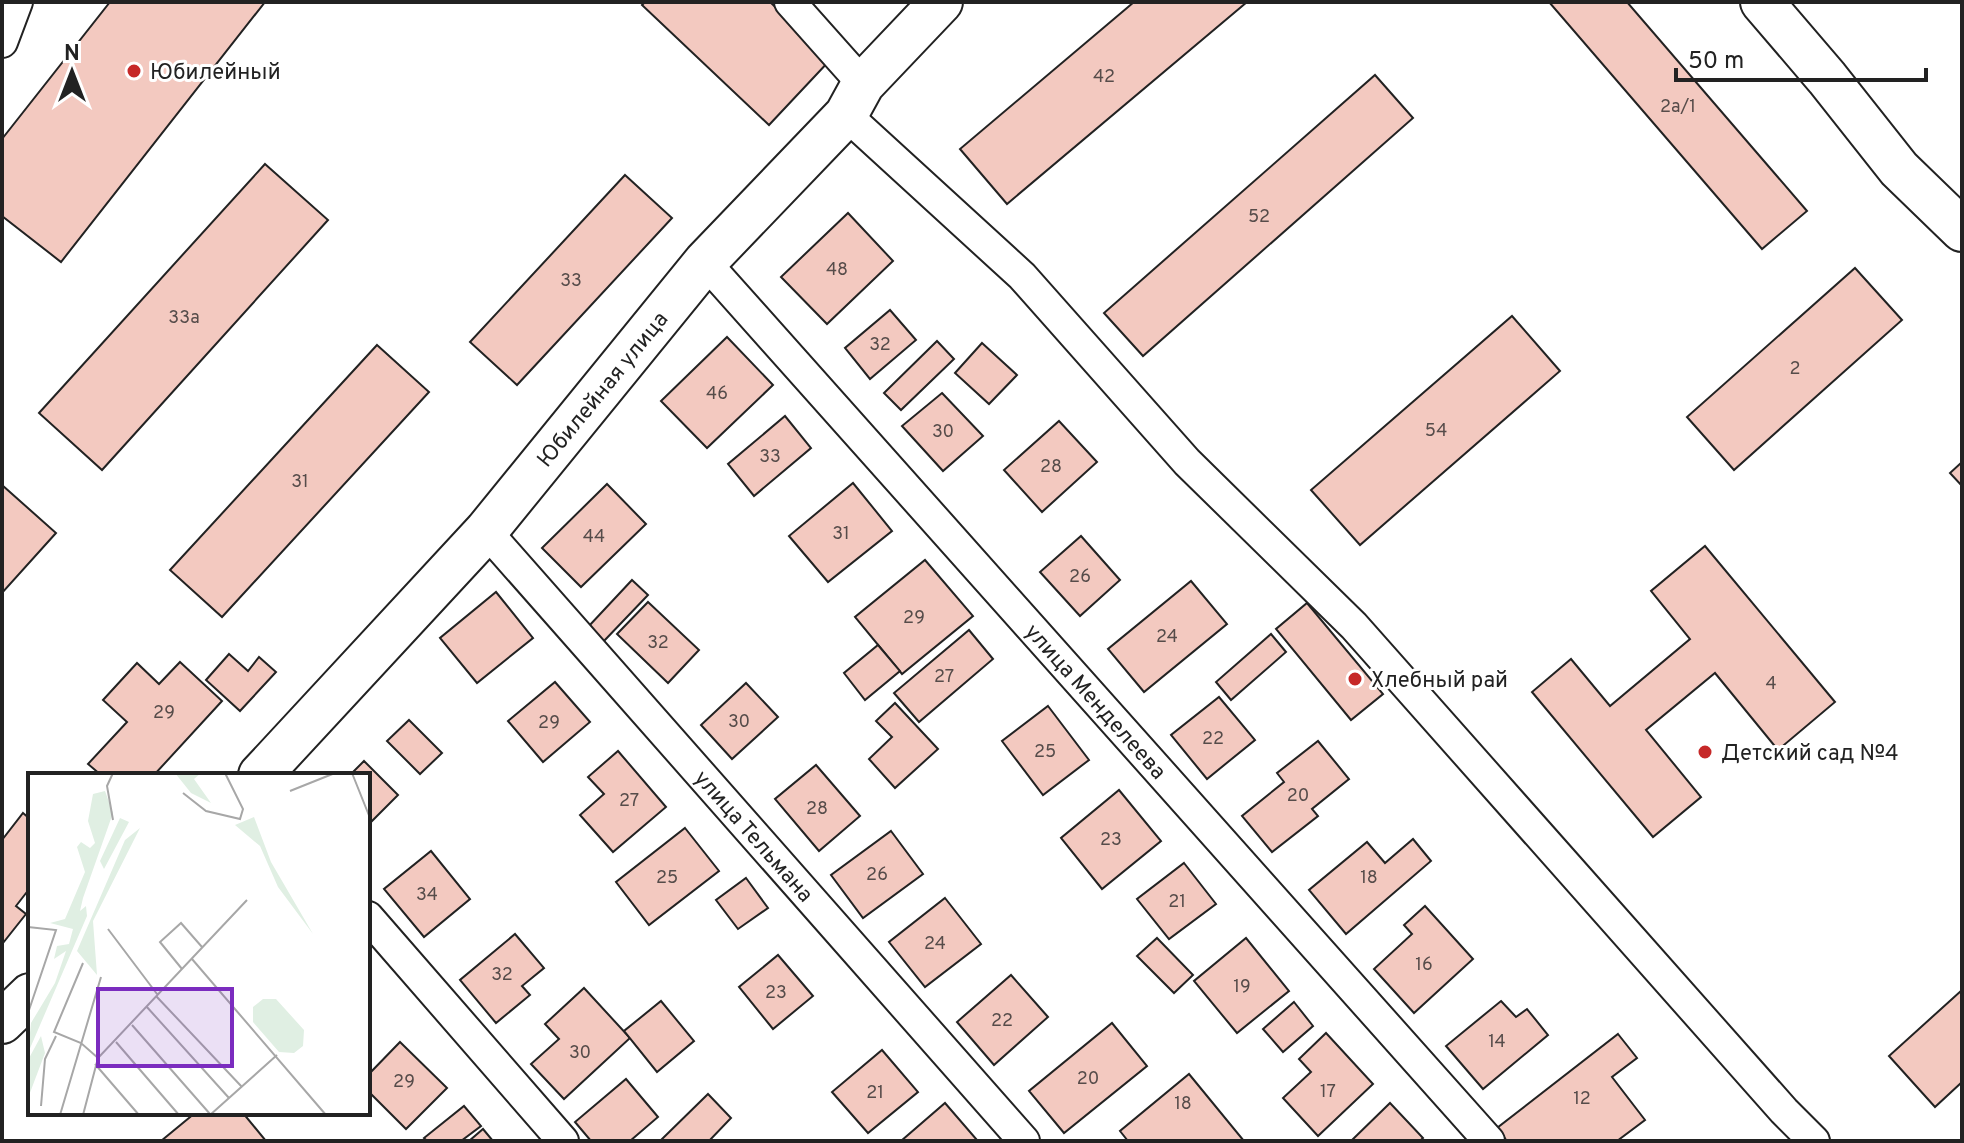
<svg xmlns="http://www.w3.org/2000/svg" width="1964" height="1143" viewBox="0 0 1964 1143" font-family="Overpass,sans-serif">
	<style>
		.building { fill: #f3c9c0; stroke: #222; stroke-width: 2 }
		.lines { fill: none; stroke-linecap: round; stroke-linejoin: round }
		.street-casing { stroke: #222; stroke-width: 34 }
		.secondary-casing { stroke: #222; stroke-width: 46 }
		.street { stroke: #fff; stroke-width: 30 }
		.secondary { stroke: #fff; stroke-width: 42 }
		.poi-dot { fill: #c62828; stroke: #fff; stroke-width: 3 }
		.labels { text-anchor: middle; stroke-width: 6; stroke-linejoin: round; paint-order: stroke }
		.number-label { font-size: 18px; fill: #564c4a }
		.poi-label { font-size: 22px; fill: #222; stroke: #fff; text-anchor: start }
		.street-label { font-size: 22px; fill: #222; stroke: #fff }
		.inset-road { fill: none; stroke: #a7a7a7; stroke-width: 2 }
		.view { fill: #7b2cbf; fill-opacity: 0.15; stroke: #7b2cbf; stroke-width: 4 }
		.inset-edge { fill: none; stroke: #222; stroke-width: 4 }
	</style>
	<rect width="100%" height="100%" fill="#fff"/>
	<g class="building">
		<path d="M110,2H265L61,262L2,216V139Z"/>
		<path d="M645,2H770L831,59L769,125L642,5Z"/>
		<path d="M1134,2H1247L1007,204L960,149Z"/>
		<path d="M1549,2H1627L1807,211L1762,249Z"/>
		<path d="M1375,75L1413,118L1143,356L1104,313Z"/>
		<path d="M265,164L328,220L102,470L39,413Z"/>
		<path d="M625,175L672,218L517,385L470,342Z"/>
		<path d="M848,213L893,261L827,324L781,277Z"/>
		<path d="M1855,268L1902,320L1734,470L1687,417Z"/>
		<path d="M890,310L916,340L870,379L845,348Z"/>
		<path d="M1512,316L1560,371L1360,545L1311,490Z"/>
		<path d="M727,337L773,385L707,448L661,401Z"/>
		<path d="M937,341L954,359L901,410L884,393Z"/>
		<path d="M982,343L1017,375L989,404L955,373Z"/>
		<path d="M377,345L429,392L222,617L170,570Z"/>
		<path d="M942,393L983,436L943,471L902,426Z"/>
		<path d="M785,416L811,448L754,496L728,464Z"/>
		<path d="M1059,421L1097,462L1042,512L1004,470Z"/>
		<path d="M1962,462V486L1950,473Z"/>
		<path d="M853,483L892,531L828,582L789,536Z"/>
		<path d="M607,484L646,524L581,587L542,548Z"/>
		<path d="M2,485L56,533L2,593Z"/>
		<path d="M1081,536L1120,580L1080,616L1040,572Z"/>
		<path d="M1705,546L1835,702L1778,750L1715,673L1646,730L1701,797L1653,837L1532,692L1571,659L1610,706L1690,639L1651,591Z"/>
		<path d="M925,560L973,616L902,674L855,617Z"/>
		<path d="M632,580L648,595L603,642L588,627Z"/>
		<path d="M1191,581L1227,624L1144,692L1108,649Z"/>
		<path d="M496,592L533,638L477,683L440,638Z"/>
		<path d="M648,602L699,650L668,683L617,634Z"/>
		<path d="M1307,603L1383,694L1351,720L1276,629Z"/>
		<path d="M969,630L993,659L919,722L894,693Z"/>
		<path d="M1271,634L1286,652L1231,700L1216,682Z"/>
		<path d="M878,645L900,671L865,700L844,673Z"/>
		<path d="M229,654L248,671L259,657L276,672L240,711L206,680Z"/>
		<path d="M180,662L222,701L154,775H101L88,764L127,722L103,700L137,663L159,684Z"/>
		<path d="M555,682L590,722L543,762L508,721Z"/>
		<path d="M746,683L778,717L732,759L701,725Z"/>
		<path d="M1219,697L1255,740L1207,779L1171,735Z"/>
		<path d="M895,703L938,749L895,788L869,759L892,737L876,721Z"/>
		<path d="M1048,706L1089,760L1043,795L1002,741Z"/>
		<path d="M409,720L442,753L420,774L387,741Z"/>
		<path d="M1318,741L1349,779L1312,809L1318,816L1272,852L1242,816L1284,782L1277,773Z"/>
		<path d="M618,751L666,807L613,852L580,815L604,794L588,777Z"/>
		<path d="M364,761L398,795L368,825V775H350Z"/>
		<path d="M816,765L860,816L819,851L775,799Z"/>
		<path d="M1119,790L1161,841L1102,889L1061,838Z"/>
		<path d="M23,813L30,819V888L16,906L26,914L3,943L2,840Z"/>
		<path d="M685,828L719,871L649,925L616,882Z"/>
		<path d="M891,831L923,874L863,918L831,875Z"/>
		<path d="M1413,839L1431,861L1346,934L1309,890L1367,842L1385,863Z"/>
		<path d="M431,851L470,899L424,937L384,889Z"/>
		<path d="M1184,863L1216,904L1169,939L1137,899Z"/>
		<path d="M746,878L768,908L738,929L716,900Z"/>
		<path d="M945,898L981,944L925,987L889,942Z"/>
		<path d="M1425,906L1473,959L1414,1013L1374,969L1412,934L1404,925Z"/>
		<path d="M515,934L544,968L522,986L530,995L496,1023L460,980Z"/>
		<path d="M1157,938L1193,975L1174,993L1137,956Z"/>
		<path d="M1246,938L1289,991L1237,1033L1194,981Z"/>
		<path d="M778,955L813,996L773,1029L739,987Z"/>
		<path d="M1011,975L1048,1017L994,1065L957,1022Z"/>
		<path d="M584,988L630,1038L564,1099L531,1064L559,1039L545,1024Z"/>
		<path d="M1962,990V1082L1935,1107L1889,1056Z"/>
		<path d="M661,1001L694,1041L657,1072L624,1031Z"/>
		<path d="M1501,1001L1516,1017L1527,1009L1548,1035L1483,1089L1446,1046Z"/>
		<path d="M1294,1002L1313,1026L1283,1052L1263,1029Z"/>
		<path d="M1112,1023L1147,1066L1064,1133L1029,1091Z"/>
		<path d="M1326,1033L1373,1084L1318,1136L1283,1098L1311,1072L1299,1059Z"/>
		<path d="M1618,1034L1637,1058L1612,1077L1645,1120L1617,1141H1507L1497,1128Z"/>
		<path d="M400,1042L447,1088L406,1129L368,1091V1075Z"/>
		<path d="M882,1050L918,1092L868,1133L832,1092Z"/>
		<path d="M1189,1074L1244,1141H1128L1120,1131Z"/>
		<path d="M626,1079L658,1117L630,1141H591L575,1122Z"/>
		<path d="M708,1094L731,1118L709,1141H660Z"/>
		<path d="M945,1103L977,1140L901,1141Z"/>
		<path d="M1390,1103L1423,1138L1420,1141H1351Z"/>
		<path d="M464,1106L481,1126L461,1141H427L424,1138Z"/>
		<path d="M195,1113H243L266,1141H161Z"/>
		<path d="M483,1129L493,1141H469Z"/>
	</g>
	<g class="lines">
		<g class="street-casing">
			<g id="street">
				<path d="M790,2L863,84"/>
				<path d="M2,42L17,2"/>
				<path d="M846,115L1022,276L1187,462L1354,626L1784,1111L1814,1141"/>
				<path id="s1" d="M705,262L1489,1141"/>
				<path id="s2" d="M486,531L1024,1141"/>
				<path d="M368,917L563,1141"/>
			</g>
		</g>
		<g class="secondary-casing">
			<g id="secondary">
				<path d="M1762,2L1827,78L1899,169L1962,230"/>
				<path id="s3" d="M260,775L486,531L705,262L846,115L863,84L941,2"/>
				<path d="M2,1022L30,995"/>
			</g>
		</g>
		<use href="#street" class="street"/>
		<use href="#secondary" class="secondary"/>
	</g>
	<g class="poi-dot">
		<circle cx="134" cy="71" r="8"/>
		<circle cx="1355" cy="679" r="8"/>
		<circle cx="1705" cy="752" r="8"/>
	</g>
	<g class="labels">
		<g class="number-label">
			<text x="1104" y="82">42</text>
			<text x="1678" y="112">2а/1</text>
			<text x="1259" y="222">52</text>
			<text x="837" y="275">48</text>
			<text x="571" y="286">33</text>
			<text x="184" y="323">33а</text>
			<text x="880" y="350">32</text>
			<text x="1795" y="374">2</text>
			<text x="717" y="399">46</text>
			<text x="1436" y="436">54</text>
			<text x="943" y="437">30</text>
			<text x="770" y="462">33</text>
			<text x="1051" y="472">28</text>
			<text x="300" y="487">31</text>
			<text x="841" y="539">31</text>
			<text x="594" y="542">44</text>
			<text x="1080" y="582">26</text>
			<text x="914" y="623">29</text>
			<text x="1167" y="642">24</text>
			<text x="658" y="648">32</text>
			<text x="944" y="682">27</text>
			<text x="1771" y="689">4</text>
			<text x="164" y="718">29</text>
			<text x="739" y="727">30</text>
			<text x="549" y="728">29</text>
			<text x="1213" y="744">22</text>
			<text x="1045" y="757">25</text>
			<text x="1298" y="801">20</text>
			<text x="629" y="806">27</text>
			<text x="817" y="814">28</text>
			<text x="1111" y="845">23</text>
			<text x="877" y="880">26</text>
			<text x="667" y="883">25</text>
			<text x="1369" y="883">18</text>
			<text x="427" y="900">34</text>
			<text x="1177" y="907">21</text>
			<text x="935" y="949">24</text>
			<text x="1424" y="970">16</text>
			<text x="502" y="980">32</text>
			<text x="1242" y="992">19</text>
			<text x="776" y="998">23</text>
			<text x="1002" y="1026">22</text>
			<text x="1497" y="1047">14</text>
			<text x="580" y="1058">30</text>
			<text x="1088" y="1084">20</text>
			<text x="404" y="1087">29</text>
			<text x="1328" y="1097">17</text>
			<text x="875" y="1098">21</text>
			<text x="1582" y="1104">12</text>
			<text x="1183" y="1109">18</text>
		</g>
		<g class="poi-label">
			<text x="150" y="79">Юбилейный</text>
			<text x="1371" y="687">Хлебный рай</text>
			<text x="1721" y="760">Детский сад №4</text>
		</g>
		<g class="street-label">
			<text dy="8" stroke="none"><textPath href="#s3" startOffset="516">Юбилейная улица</textPath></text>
			<text dy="8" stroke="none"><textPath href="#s1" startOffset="588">улица Менделеева</textPath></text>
			<text dy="8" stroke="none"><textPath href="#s2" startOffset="406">улица Тельмана</textPath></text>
		</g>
	</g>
	<g transform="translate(28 773)">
		<rect width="342" height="342" fill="#fff"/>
		<path d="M147,0H173L166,6L183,30L163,20ZM77,18L85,40L55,125L52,138L58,133L59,143L0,280L3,250L27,210L38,178L26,186L29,173L41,171L45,156L22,150L37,146L57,99L49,74L53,69L62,75L67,70L60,48L65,21ZM226,44L243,89L285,161L250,114L232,73L207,52ZM92,45L101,49L76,96L72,88ZM112,55L65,148L69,202L49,178L97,67ZM235,226H248L276,257L275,273L266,280L251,279L225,249V234ZM13,263L17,280L0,325V287Z" fill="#e0efe3"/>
		<path class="inset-road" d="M85,0L79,13L85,47M324,0L342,45M262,18L307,0M155,20L178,38L212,46L215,36L197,0M0,154L28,157L0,240M80,156L129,221M164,186L298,342M55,190L26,259L53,270L70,285M154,196L132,169L153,150L174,174M128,223L214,314M118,233L201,325M104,252L182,341M88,269L151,342M67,291L111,342M13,333L17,286L28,263M32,342L73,204M55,342L70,285L219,127M182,342L249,282"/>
		<path class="view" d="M70,216H204V293H70Z"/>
		<rect width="342" height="342" class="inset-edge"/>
	</g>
	<rect width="1964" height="1143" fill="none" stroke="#222222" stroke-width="8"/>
	<g transform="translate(72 72)" stroke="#ffffff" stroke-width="6" paint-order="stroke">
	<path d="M0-6L14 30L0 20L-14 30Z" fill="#222222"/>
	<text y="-12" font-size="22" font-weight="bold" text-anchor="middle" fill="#222222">N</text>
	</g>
	<path d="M1676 68v12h250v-12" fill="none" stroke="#222222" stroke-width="4"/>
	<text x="1688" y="68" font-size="24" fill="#222222" stroke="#ffffff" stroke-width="6" paint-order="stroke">50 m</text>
</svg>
